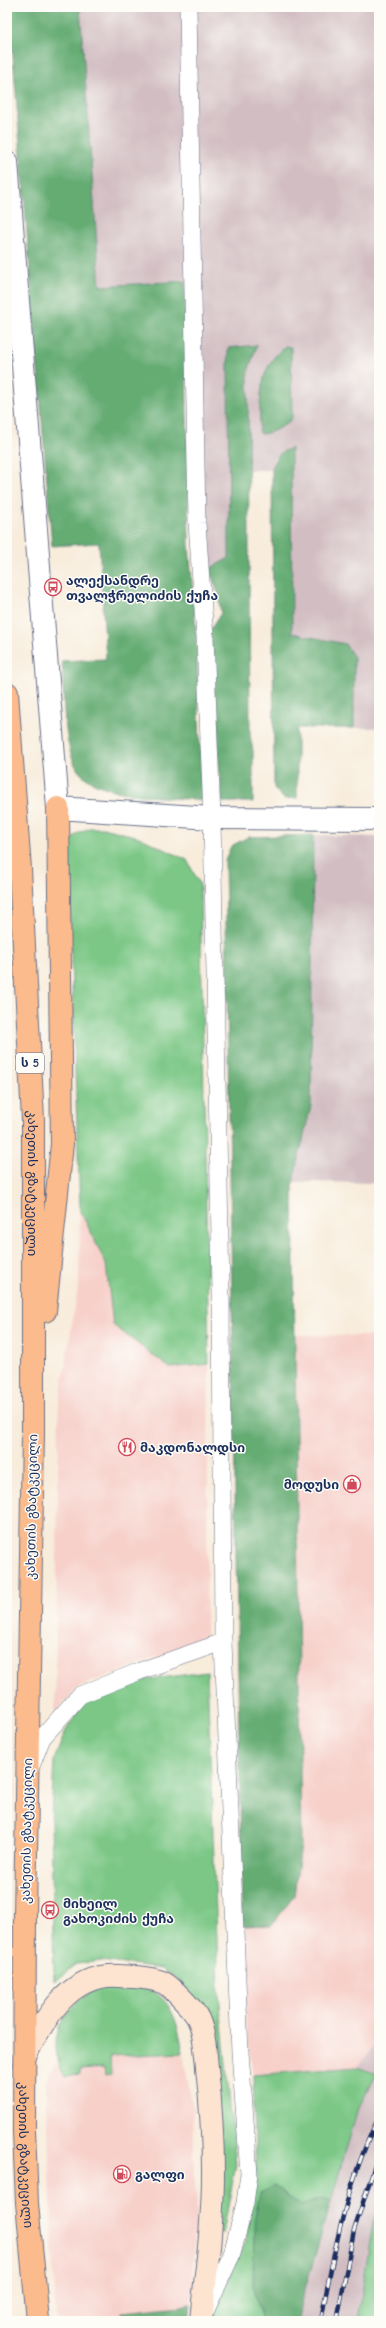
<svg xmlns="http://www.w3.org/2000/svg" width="386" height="2328" viewBox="0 0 386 2328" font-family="'Comic Neue','Noto Sans Georgian',sans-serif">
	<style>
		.built { fill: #f7d0ca }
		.industrial { fill: #d2bec2 }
		.green { fill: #7cc786; stroke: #4c7b72 }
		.forest { fill: #65ac73; stroke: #406e68 }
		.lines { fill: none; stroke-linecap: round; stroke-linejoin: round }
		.minor-casing { stroke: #68718a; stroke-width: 18 }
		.tertiary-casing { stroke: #68718a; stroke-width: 24 }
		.secondary-casing { stroke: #68718a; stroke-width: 24 }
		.trunk-casing { stroke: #68718a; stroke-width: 24 }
		.minor { stroke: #fff; stroke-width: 17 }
		.tertiary { stroke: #fff; stroke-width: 22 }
		.secondary { stroke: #fde4d1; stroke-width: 22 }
		.trunk { stroke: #fbbb8d; stroke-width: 22 }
		.rail-casing { stroke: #1b2f5e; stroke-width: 4.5 }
		.rail { stroke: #fdfcf7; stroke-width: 3; stroke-dasharray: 9; stroke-linecap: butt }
		.labels { text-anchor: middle; stroke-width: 3; stroke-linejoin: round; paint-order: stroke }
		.shield { fill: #fdfcf7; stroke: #5f6c8c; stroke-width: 1 }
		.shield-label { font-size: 12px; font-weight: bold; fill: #1b2f5e }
		.poi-label { font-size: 13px; font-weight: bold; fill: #1b2f5e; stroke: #fdfcf7; text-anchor: start }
		.street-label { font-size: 13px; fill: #1b2f5e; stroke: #fdfcf7 }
	</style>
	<rect width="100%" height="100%" fill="#fdfcf7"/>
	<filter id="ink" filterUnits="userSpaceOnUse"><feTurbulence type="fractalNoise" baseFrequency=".025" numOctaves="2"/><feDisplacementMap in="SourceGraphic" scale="8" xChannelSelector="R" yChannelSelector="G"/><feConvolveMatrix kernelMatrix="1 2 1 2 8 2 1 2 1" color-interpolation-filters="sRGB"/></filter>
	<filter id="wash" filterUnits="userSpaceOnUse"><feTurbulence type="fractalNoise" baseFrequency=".012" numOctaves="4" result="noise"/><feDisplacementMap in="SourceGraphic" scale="16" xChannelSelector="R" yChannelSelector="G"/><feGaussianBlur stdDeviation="0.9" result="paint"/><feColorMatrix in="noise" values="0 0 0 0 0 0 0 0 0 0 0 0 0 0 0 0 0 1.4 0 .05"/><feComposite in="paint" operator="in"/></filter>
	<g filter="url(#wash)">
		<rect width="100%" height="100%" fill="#f8ecdb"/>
		<g class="built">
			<path d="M80,1210L106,1264L113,1325L170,1367L209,1364L206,1639L77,1687L55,1714L59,1405L79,1281Z"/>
			<path d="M293,1335L379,1336V2039L357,2067L253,2075L246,2025L242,1926L272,1925L294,1896L301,1845Z"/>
			<path d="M183,2053L193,2108L196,2214L191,2305L123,2312L122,2321H56L46,2082L57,2063L65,2077L79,2070L104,2068L105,2075H111L110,2056Z"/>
		</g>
		<g class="industrial">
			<path d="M80,7H379V728H354V657L345,644L292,633L291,448L279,453L273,460L272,470H248V372L256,345L228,348L229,558L209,569L205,554L185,281L100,286Z"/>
			<path d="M313,835L379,837V1183L293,1182L311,1106Z"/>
			<path d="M379,2039V2208L372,2227L358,2321H298L300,2306L358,2108L377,2074L357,2067Z"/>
		</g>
		<g class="green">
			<path d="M89,828H103L139,837L187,860L200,885L209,1364L170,1368L113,1325L106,1264L80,1210L67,844L77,834Z"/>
			<path d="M207,1672L219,1994L236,2164L223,2233L218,2232L206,2017L183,1984L162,1969L101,1961L77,1964L54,1981L51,1820L54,1760L66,1730L84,1703L144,1680Z"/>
			<path d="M99,1986C113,1986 131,1985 145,1988C173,1996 179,2029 183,2053L110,2056L111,2075L105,2076L104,2068L80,2070V2075L65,2077C43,2036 64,2007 99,1986Z"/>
			<path d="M357,2067L377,2074L358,2108L331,2201L322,2199L301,2206L274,2186L253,2284L263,2321H210L246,2239L256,2178L253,2075Z"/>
			<path d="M379,2208V2321H358L372,2227Z"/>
		</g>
		<g class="forest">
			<path d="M9,7H80L100,286L185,281L189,545L196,632L202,800C169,797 89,798 75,765C62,736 64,692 62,661L106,659L99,543L52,546Z"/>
			<path d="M257,345L248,372L250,735L253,751V802H222L209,632L221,613L218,593L209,569L229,558L228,348Z"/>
			<path d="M285,346L291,347L292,418C288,425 270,434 261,434L259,431C261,397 257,370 285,346Z"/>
			<path d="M291,448L292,633L345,644L354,657V728H297V798L284,799L274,788L272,470C274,457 278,453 291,448Z"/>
			<path d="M313,835L311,1106L293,1182L301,1845L294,1896L272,1925L242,1926L225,860L231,846L248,837Z"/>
			<path d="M274,2186L301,2206L322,2199L331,2201L300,2306L298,2321H263L253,2285L254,2222L260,2193Z"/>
			<path d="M191,2305L189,2321H122V2312Z"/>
		</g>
	</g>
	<g filter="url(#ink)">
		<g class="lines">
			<g class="minor-casing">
				<g id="minor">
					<path d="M188,7L197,523L205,637L212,818L221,1291L223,1642L240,2052L249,2174L245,2203L232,2254L205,2312"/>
					<path d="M30,1769L42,1738L80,1695L140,1671L223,1642"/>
				</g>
			</g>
			<g class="tertiary-casing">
				<path id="tertiary" d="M7,162L58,808L212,818L379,819"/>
			</g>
			<g class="secondary-casing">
				<path id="secondary" d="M25,2056C44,2019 70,1972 119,1976C133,1977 152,1977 164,1983C172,1987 191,2008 196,2015C204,2027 206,2054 207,2068C212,2115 215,2175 211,2222C209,2255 204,2288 201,2321"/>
			</g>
			<g class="trunk-casing">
				<g id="trunk">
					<path id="s1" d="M7,693L20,869L33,1120V1433L25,1916L24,2131L27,2203L38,2321"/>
					<path d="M45,1311L62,1144L58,808"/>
				</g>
			</g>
			<use href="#minor" class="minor"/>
			<use href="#tertiary" class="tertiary"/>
			<use href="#secondary" class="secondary"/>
			<use href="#trunk" class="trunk"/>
			<g class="rail-casing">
				<g id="rail">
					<path d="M321,2321C333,2254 348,2178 379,2117"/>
					<path d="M337,2321L354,2230L379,2153"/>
				</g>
			</g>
			<use href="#rail" class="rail"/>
		</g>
	</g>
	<defs>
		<g id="bus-ring" transform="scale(0.9)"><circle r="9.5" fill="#fdfcf7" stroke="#d1495b" stroke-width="1.5"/><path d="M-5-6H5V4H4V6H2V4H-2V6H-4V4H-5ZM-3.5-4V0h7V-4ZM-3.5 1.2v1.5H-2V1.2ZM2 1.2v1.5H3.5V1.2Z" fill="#d1495b"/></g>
		<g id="restaurant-ring" transform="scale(0.9)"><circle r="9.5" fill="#fdfcf7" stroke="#d1495b" stroke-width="1.5"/><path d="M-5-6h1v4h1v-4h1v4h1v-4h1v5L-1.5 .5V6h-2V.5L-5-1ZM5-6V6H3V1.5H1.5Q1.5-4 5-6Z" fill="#d1495b"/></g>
		<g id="shop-ring" transform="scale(0.9)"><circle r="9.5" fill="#fdfcf7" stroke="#d1495b" stroke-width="1.5"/><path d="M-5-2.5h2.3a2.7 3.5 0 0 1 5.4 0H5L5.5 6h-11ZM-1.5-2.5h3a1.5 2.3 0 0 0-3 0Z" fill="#d1495b"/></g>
		<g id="fuel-ring" transform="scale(0.9)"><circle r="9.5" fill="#fdfcf7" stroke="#d1495b" stroke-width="1.5"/><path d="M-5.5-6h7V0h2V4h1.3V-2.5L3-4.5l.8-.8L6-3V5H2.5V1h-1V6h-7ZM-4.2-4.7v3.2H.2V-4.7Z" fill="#d1495b"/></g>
	</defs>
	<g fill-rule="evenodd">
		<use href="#bus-ring" x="53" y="587"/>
		<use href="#restaurant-ring" x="127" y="1447"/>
		<use href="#shop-ring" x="352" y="1484"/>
		<use href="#bus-ring" x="50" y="1910"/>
		<use href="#fuel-ring" x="122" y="2174"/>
	</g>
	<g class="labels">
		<rect class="shield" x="16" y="1053" width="28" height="20" rx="3"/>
		<g class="shield-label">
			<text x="30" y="1067">ს 5</text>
		</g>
		<g class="poi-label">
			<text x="66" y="585">ალექსანდრე<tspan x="66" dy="15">თვალჭრელიძის ქუჩა</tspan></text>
			<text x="140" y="1452">მაკდონალდსი</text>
			<text x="339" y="1489" text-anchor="end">მოდუსი</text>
			<text x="63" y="1908">მიხეილ<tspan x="63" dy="15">გახოკიძის ქუჩა</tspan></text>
			<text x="135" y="2179">გალფი</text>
		</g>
		<g class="street-label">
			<text dy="5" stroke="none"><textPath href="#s1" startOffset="491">კახეთის გზატკეცილი</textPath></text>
			<text transform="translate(31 1507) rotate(-89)" y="5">კახეთის გზატკეცილი</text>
			<text transform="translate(26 1831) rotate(-89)" y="5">კახეთის გზატკეცილი</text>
			<text dy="5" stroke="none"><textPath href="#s1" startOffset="1463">კახეთის გზატკეცილი</textPath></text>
		</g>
	</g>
	<rect width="386" height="2328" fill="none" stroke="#fdfcf7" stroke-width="24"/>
</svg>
